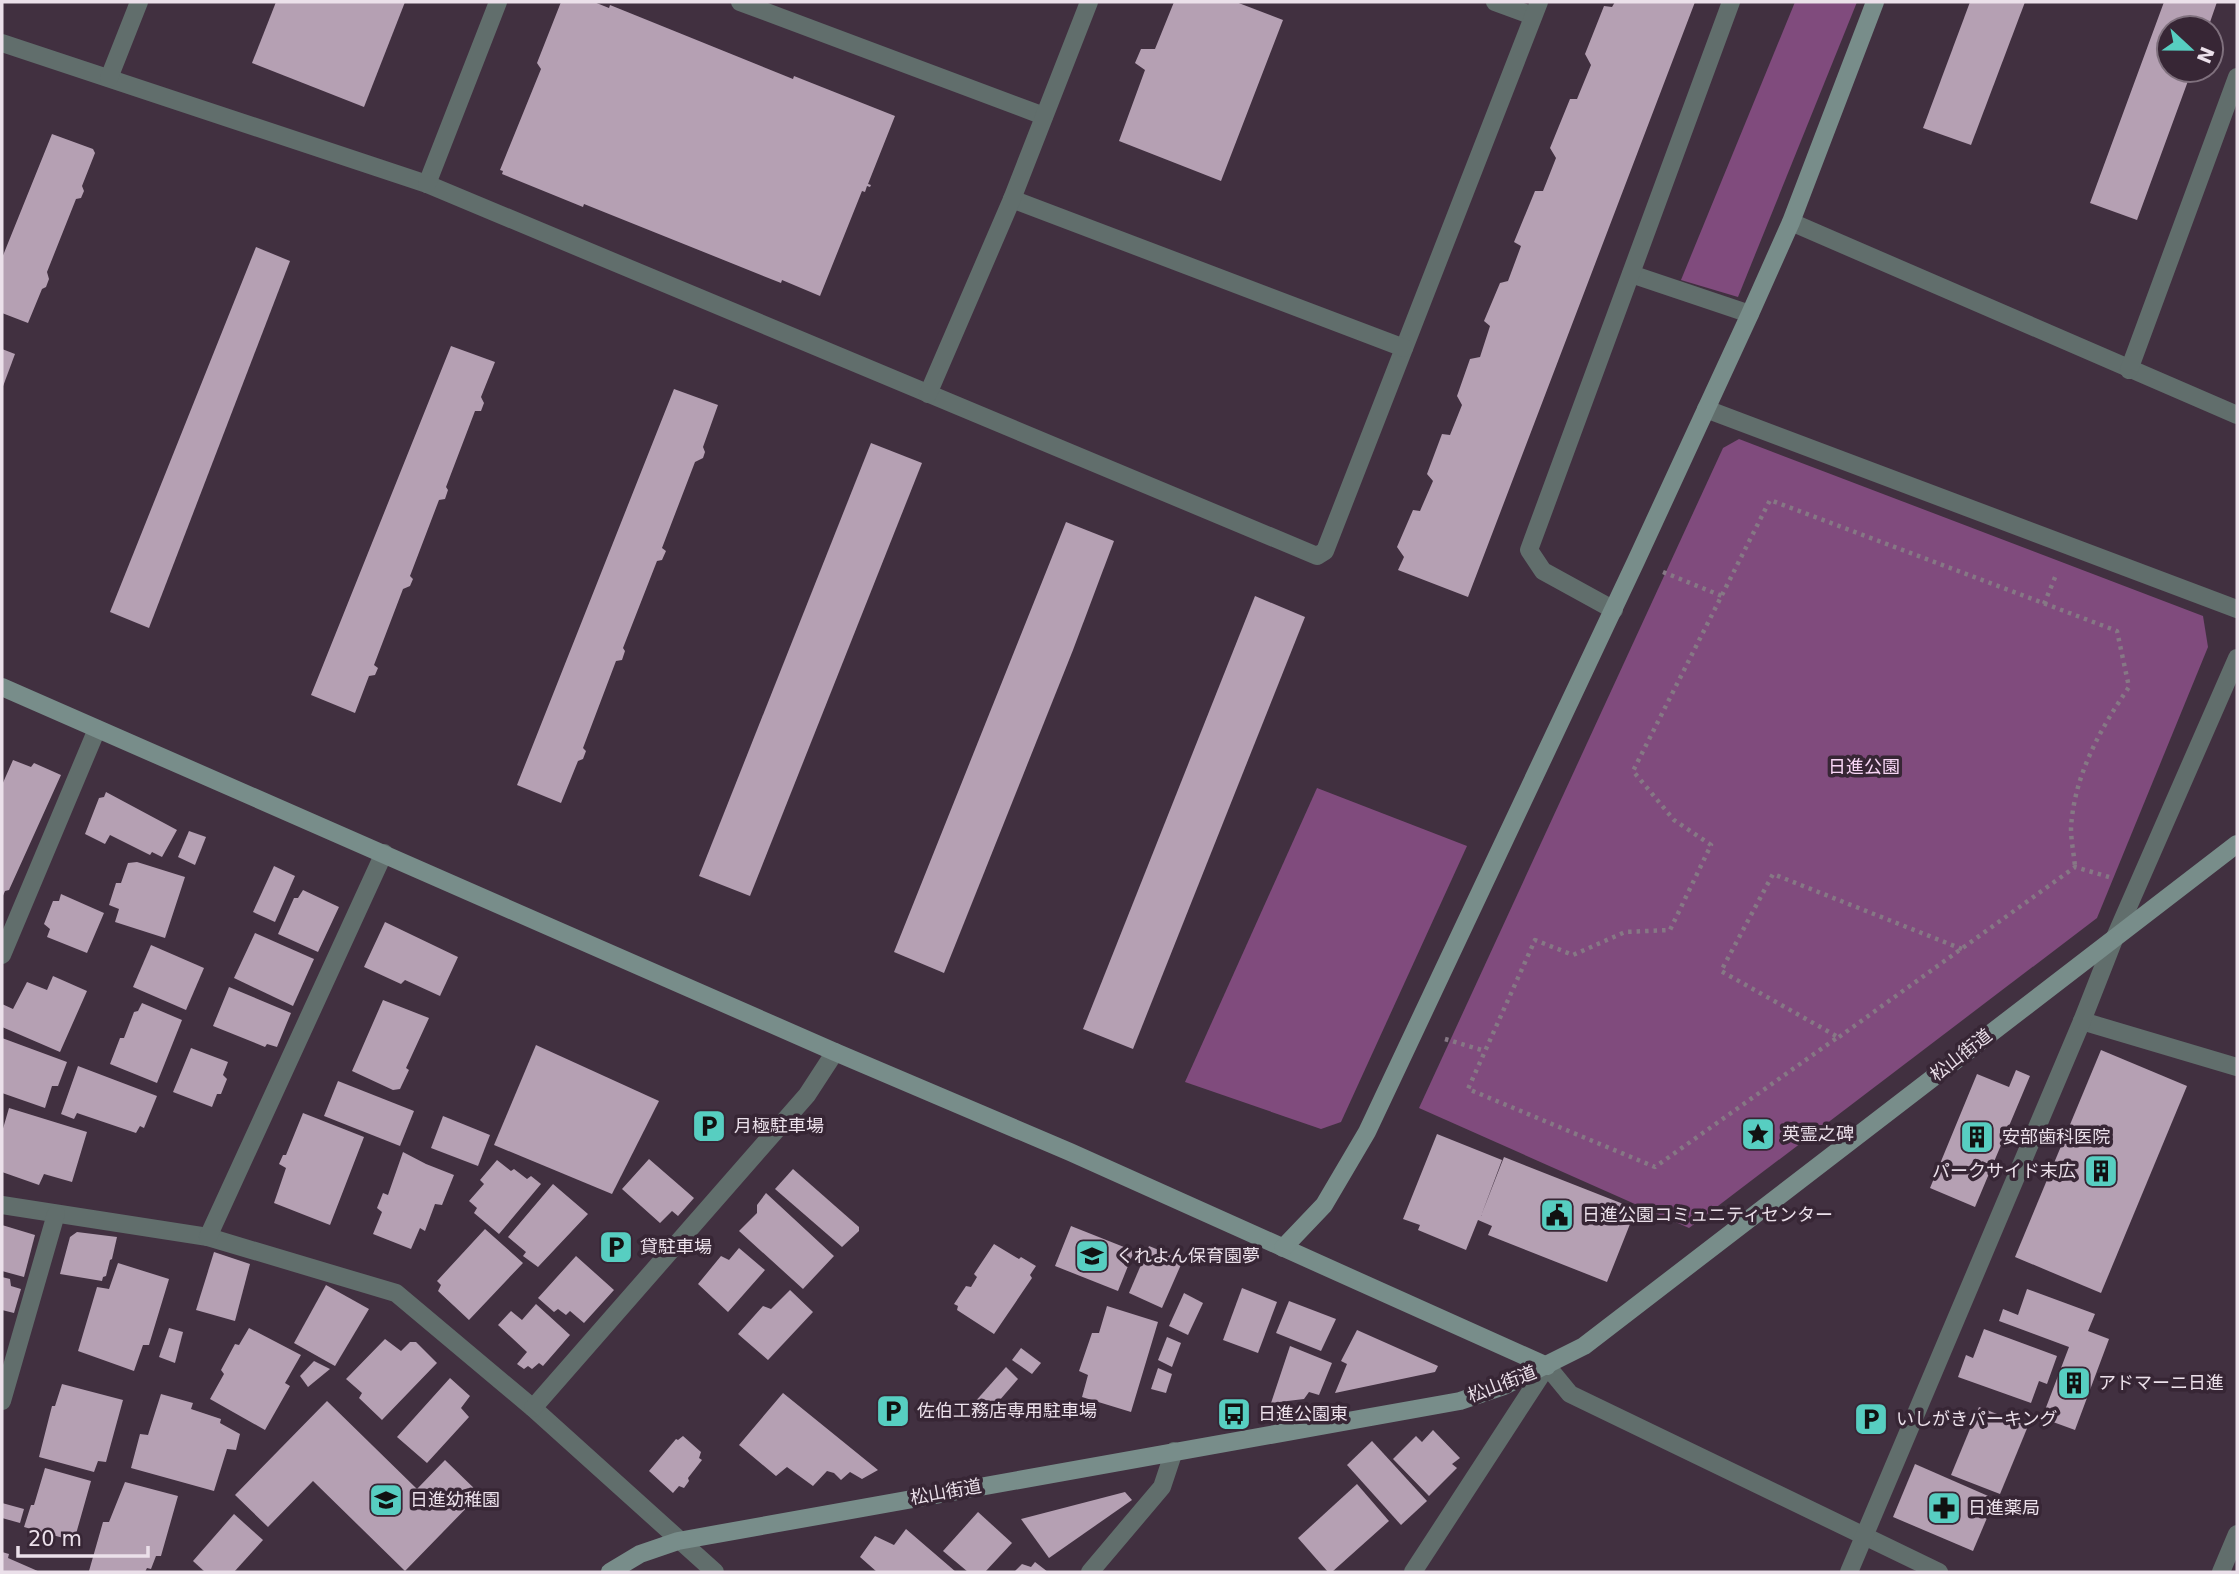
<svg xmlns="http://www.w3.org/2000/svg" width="2239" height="1574" viewBox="0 0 2239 1574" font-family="'DejaVu Sans','Noto Sans JP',sans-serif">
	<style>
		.green { fill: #804b7d }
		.building { fill: #b5a0b3 }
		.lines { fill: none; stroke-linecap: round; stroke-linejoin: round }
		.path { stroke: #867885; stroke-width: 4.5; stroke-dasharray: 3.5 5; stroke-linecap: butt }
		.lane { stroke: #616e6c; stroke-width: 18 }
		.street { stroke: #616e6c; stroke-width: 18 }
		.secondary { stroke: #788d8a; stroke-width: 18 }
		.labels { text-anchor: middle; stroke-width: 7; stroke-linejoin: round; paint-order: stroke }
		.park-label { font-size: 18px; fill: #f9d7f6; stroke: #372635 }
		.street-label { font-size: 18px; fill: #ebe0ea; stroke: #372635 }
		.poi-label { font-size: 18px; fill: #ebe0ea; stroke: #372635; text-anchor: start }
	</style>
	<rect width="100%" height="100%" fill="#413040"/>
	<g class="green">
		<path d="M1795,2H1857L1738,297L1681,280Z"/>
		<path d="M1739,439L2203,616L2208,647L2097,918L1689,1228L1419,1108L1723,448Z"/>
		<path d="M1317,788L1467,846L1341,1122L1321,1129L1185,1082Z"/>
	</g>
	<g class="building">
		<path d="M276,2H405L364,107L252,63Z"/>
		<path d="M561,2H594L609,8L610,5L793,79L794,76L895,116L868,184L871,185L870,187L867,186L865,192L862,191L820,296L782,280L781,283L584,204L583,207L502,174L503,171L500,170L541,69L537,63Z"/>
		<path d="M1174,2H1236L1283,20L1221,181L1119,141L1145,70L1135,63L1141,49H1155Z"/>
		<path d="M1615,2H1695L1468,597L1398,570L1404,557L1397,547L1413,510L1420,511L1433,481L1427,474L1442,434L1450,435L1462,405L1457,396L1470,359L1480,357L1490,326L1484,321L1500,283L1508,281L1521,246L1514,242L1535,191H1543L1556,158L1550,148L1570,99H1577L1591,65L1585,54L1604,6L1612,7Z"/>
		<path d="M1970,2H2025L1971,145L1923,128Z"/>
		<path d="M2164,2H2217L2208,28H2169V70H2192L2137,220L2090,203Z"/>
		<path d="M52,134L93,149L95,153L82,186L84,191L81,198L76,199L47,272L49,279L46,287L42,289L28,323L2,313V258Z"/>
		<path d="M256,247L290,261L149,628L110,612Z"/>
		<path d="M451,346L495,362L481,397L484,403L481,411H475L446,487L448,490L445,499L439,500L410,576L413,579L410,586L403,589L374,665L378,668L375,675L369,676L355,713L311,695Z"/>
		<path d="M2,349L15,354L2,389Z"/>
		<path d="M674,389L718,405L703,447L705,452L703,458L695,462L662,548L666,551L662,560L657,561L623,648L625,651L622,660L616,661L583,748L586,751L583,759L578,761L561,803L517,785Z"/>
		<path d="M871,443L922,463L750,896L699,876Z"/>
		<path d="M1066,522L1114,541L1073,650L944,973L894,952Z"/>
		<path d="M1255,596L1305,617L1133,1049L1083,1029Z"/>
		<path d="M13,760L31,767L34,763L61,775L9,890L5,891L2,898V785Z"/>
		<path d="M106,792L177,830L162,857L152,852L150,855L110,835L105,844L85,834L99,798L104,797Z"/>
		<path d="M189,831L206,837L195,865L178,857Z"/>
		<path d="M137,862L185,877L165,938L115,922L119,909L109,905L116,883H121L128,863Z"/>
		<path d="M274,866L295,876L275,922L253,912Z"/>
		<path d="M303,890L339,907L318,952L278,934L294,898H298Z"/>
		<path d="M61,894L104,913L87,953L47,937L50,929L44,924L53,901H59Z"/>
		<path d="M385,922L458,957L440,996L405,980L401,984L364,967Z"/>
		<path d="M255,933L314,959L293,1006L234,978Z"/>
		<path d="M151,945L204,968L186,1010L133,987Z"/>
		<path d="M53,976L87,991L60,1052L2,1027V1004L13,1009L27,982L47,990Z"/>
		<path d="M229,987L291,1013L277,1047L267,1044L265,1047L213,1026Z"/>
		<path d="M383,1000L429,1018L406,1068L409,1070L400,1089L393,1090L352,1071Z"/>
		<path d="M142,1003L182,1020L157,1083L110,1064L120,1038H124L134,1012L138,1011Z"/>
		<path d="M2,1038L67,1062L58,1086H52L45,1108L2,1093Z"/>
		<path d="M536,1045L659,1101L612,1194L494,1145Z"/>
		<path d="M191,1048L228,1062L223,1075L227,1079L221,1094H217L212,1107L173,1092Z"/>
		<path d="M2101,1050L2187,1086L2101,1293L2015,1257Z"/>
		<path d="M78,1066L157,1096L144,1128L140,1126L136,1133L77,1113L74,1119L61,1114Z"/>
		<path d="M2016,1070L2030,1076L1975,1207L1930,1188L1977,1074L2009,1087Z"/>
		<path d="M338,1081L414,1111L400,1146L324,1116Z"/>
		<path d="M9,1108L87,1132L72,1182L44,1174L39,1185L2,1172V1132Z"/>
		<path d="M303,1113L364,1137L330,1225L274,1203L286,1168L279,1164L283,1155H286Z"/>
		<path d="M443,1116L490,1135L478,1166L431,1148Z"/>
		<path d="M1437,1134L1502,1160L1481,1216L1504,1157L1636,1209L1607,1282L1488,1235L1492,1226L1478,1220L1466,1250L1418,1230L1420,1225L1403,1219Z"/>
		<path d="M403,1152L426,1164L454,1175L442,1205L435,1204L425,1231L420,1228L411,1249L373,1234L382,1212L377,1208L383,1193L388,1195Z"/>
		<path d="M649,1159L694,1198L678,1216L672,1211L660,1223L622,1189Z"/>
		<path d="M497,1160L511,1171L514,1169L527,1179L531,1176L541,1184L499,1234L474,1213L477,1208L469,1201L484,1184L480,1180Z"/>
		<path d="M793,1169L859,1227V1231L842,1247L775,1189Z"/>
		<path d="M553,1184L588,1214L538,1267L523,1256L526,1252L508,1237Z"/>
		<path d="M766,1193L834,1256L803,1289L739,1231L757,1213V1205Z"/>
		<path d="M2,1225L35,1235L24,1277L2,1271Z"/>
		<path d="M1071,1226L1134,1251L1118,1291L1055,1266Z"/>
		<path d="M485,1229L523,1263L469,1320L438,1291L441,1285L437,1281Z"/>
		<path d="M77,1232L117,1237L112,1259L110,1260L106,1276L103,1277L102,1281L60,1274L70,1237Z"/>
		<path d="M994,1244L1019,1259L1021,1257L1036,1266L1030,1275L1032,1278L994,1334L957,1310L958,1306L954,1304L966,1286L971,1287L977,1277L974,1274Z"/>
		<path d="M1149,1246L1183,1260L1162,1308L1129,1293Z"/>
		<path d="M739,1248L765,1270L728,1312L698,1284L721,1256L729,1260Z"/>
		<path d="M214,1252L250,1264L235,1321L196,1310Z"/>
		<path d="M576,1256L614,1290L584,1323L570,1311L566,1315L558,1309L554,1312L538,1298Z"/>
		<path d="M118,1263L169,1279L149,1345H143L134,1371L78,1351L97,1287L109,1289Z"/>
		<path d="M2,1277L10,1279L11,1286L21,1289L14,1313L2,1310Z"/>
		<path d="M326,1285L369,1309L335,1366L294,1343Z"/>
		<path d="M1242,1288L1277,1302L1258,1353L1223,1340Z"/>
		<path d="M2027,1289L2095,1314L2088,1331L2109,1339L2075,1430L2042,1418L2069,1347L1999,1321L2003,1309L2018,1315Z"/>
		<path d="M790,1290L813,1312L768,1360L738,1334L763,1306L771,1309Z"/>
		<path d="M1184,1293L1203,1303L1188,1335L1169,1326Z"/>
		<path d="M1289,1301L1336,1319L1321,1351L1276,1333Z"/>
		<path d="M536,1304L570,1335L543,1366L539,1363L532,1369L528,1366L524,1369L517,1364L527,1352L498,1325L511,1311L522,1320Z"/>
		<path d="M1107,1306L1158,1322L1131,1412L1082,1397L1088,1375L1079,1371L1092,1333H1099Z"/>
		<path d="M169,1328L183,1332L175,1363L159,1357Z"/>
		<path d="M249,1328L301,1355L285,1383L290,1386L265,1430L210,1399L224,1374L221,1370L235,1344L239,1345Z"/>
		<path d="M1984,1329L2057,1356L2047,1384L2039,1381L2031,1403L1958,1377L1966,1355L1973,1358Z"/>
		<path d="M1357,1330L1438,1366L1435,1372L1335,1393L1347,1364L1341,1361Z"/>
		<path d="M1167,1337L1181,1343L1172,1367L1158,1360Z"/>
		<path d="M385,1339L401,1351L410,1342H416L437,1363L382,1420L359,1398L362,1393L346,1379Z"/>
		<path d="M1290,1346L1332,1363L1319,1395L1309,1392L1304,1399L1271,1403Z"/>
		<path d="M1021,1348L1041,1363L1032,1374L1012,1360Z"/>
		<path d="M314,1361L330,1369L308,1387L300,1376Z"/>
		<path d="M1006,1367L1018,1379L986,1416L973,1404Z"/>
		<path d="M1158,1368L1172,1374L1166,1393L1151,1389Z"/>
		<path d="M450,1378L470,1396L461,1408L469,1417L427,1463L397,1437Z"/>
		<path d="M62,1384L123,1400L106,1462L98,1461L94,1472L39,1457L52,1406H55Z"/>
		<path d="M783,1393L878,1470L862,1479L850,1472L841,1480L834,1473L827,1471L813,1486L787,1467L776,1476L739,1445Z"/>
		<path d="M161,1394L193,1403L191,1409L221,1419L220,1423L240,1434L236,1450L227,1449L214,1491L131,1468L140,1434L148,1435Z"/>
		<path d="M327,1401L417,1489L445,1460L480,1494L405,1571L313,1481L268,1527L235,1495Z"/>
		<path d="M1979,1407L2028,1426L2000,1494L1951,1475Z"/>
		<path d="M1433,1430L1460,1458L1452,1464L1457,1468L1429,1496L1393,1459L1416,1436L1422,1442Z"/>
		<path d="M683,1436L701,1452L699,1458L702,1460L688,1478L689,1481L684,1488L679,1486L673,1493L649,1471L676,1439L678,1440Z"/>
		<path d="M1372,1441L1427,1501L1401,1525L1347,1465Z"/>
		<path d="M1915,1464L1995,1499L1973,1551L1893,1517Z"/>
		<path d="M45,1468L91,1481L74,1541L24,1527L31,1505H34Z"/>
		<path d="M125,1482L178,1496L161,1556H156L151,1569L147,1568L145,1572L89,1571L103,1522H109Z"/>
		<path d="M1357,1484L1389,1521L1332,1572H1328L1298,1538Z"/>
		<path d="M1125,1492L1132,1500L1049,1558L1021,1519Z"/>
		<path d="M2,1503L24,1509L20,1523L2,1518Z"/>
		<path d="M978,1512L1012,1543L985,1572H968L943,1551Z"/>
		<path d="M234,1514L263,1540L234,1572H205L193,1561Z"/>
		<path d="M906,1529L956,1572H877L860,1557L875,1536L894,1545Z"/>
		<path d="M2,1552L9,1554L8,1558L40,1572H2Z"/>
		<path d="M1035,1562L1048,1572H1014L1022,1564L1031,1567Z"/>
	</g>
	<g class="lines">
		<g class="path">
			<path d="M1663,572L1722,596"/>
			<path d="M2044,604L2056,575"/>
			<path d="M1962,949L1773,874L1721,971L1838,1037L1655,1167L1468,1089L1535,940L1573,955L1625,932L1670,930L1711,845L1674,820L1633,771L1770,500L2117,631L2129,687C2100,729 2074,776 2071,828C2071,841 2074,854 2075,867"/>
			<path d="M1839,1037L2075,867L2109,877"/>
			<path d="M1445,1039L1485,1051"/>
		</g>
		<g class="lane">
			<path d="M740,2L1044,116"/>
			<path d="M1495,2L1533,16"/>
			<path d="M2,43L427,184L1317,556L1325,551L1539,2"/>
			<path d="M109,78L139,2"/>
			<path d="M427,184L498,2"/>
			<path d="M1012,199L1404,348"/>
			<path d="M1631,274L1750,314"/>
			<path d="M928,394L1012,199L1089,2"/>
			<path d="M1614,610L1543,571L1529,550L1731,2"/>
			<path d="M2,955L97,729"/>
		</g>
		<g class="street">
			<path d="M1791,222L2237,415"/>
			<path d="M2129,370L2237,77"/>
			<path d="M1706,409L2237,609"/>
			<path d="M2082,1021L2237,1067"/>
			<path d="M2,1205L208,1237L396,1293L533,1408L715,1572"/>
			<path d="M208,1237L384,853"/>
			<path d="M2,1401L56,1214"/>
			<path d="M533,1408L807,1095L835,1052"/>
			<path d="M1090,1572L1162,1487L1174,1451"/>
			<path d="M1413,1572L1547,1366L1570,1394L1939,1572"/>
			<path d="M1849,1572L2082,1021L2115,937L2237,658"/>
			<path d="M2221,1572L2237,1534"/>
		</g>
		<g class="secondary">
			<path d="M2,687L835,1052L1070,1152L1547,1366"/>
			<path d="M1283,1248L1324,1205L1367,1132L1636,561L1750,314L1791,222L1875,2"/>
			<path d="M610,1572L640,1554L678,1541L1460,1401L1504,1386L1584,1346L2237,844"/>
		</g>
	</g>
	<defs>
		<g id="parking-square" transform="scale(1.75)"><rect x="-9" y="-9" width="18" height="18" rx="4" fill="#57cec1" stroke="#372635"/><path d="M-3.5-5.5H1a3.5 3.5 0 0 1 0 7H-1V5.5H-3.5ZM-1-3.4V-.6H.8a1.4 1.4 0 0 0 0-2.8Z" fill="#111"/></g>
		<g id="sight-square" transform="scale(1.75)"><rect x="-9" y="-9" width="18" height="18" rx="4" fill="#57cec1" stroke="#372635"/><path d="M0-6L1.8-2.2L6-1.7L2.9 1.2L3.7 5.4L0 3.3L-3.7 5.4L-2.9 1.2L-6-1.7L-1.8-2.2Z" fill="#111"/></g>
		<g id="building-square" transform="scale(1.75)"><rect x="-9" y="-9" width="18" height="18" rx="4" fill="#57cec1" stroke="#372635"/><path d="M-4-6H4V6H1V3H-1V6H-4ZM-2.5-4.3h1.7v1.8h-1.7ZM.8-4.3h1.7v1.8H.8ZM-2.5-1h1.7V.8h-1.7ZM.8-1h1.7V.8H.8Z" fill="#111"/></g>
		<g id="civic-square" transform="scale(1.75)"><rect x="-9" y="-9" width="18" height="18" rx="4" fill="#57cec1" stroke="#372635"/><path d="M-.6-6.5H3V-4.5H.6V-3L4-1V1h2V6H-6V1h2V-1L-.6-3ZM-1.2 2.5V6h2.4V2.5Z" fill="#111"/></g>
		<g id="school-square" transform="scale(1.75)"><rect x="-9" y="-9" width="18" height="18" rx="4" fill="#57cec1" stroke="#372635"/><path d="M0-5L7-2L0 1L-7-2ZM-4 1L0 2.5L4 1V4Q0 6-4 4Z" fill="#111"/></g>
		<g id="bus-square" transform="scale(1.75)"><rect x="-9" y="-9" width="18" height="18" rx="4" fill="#57cec1" stroke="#372635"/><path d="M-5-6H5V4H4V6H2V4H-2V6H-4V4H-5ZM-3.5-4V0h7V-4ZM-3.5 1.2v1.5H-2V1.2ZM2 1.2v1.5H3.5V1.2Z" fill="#111"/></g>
		<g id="pharmacy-square" transform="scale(1.75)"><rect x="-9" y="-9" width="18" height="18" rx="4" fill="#57cec1" stroke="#372635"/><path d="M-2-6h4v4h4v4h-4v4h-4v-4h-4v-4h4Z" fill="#111"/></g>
	</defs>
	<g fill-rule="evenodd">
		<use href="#parking-square" x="709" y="1126"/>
		<use href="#sight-square" x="1758" y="1134"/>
		<use href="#building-square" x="1977" y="1137"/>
		<use href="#building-square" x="2101" y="1171"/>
		<use href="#civic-square" x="1557" y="1215"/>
		<use href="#parking-square" x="616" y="1247"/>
		<use href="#school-square" x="1092" y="1256"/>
		<use href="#building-square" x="2074" y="1383"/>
		<use href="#parking-square" x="893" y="1411"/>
		<use href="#bus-square" x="1234" y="1414"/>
		<use href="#parking-square" x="1871" y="1419"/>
		<use href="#school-square" x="386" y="1500"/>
		<use href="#pharmacy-square" x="1944" y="1508"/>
	</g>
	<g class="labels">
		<g class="park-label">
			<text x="1864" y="773">日進公園</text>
		</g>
		<g class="street-label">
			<text transform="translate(1961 1055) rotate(-38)" y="6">松山街道</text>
			<text transform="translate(1502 1384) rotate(-21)" y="6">松山街道</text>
			<text transform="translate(946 1492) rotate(-10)" y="6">松山街道</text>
		</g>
		<g class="poi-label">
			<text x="734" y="1132">月極駐車場</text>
			<text x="1782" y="1140">英霊之碑</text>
			<text x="2002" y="1143">安部歯科医院</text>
			<text x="2076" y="1177" text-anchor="end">パークサイド末広</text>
			<text x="1582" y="1221">日進公園コミュニティセンター</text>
			<text x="640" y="1253">貸駐車場</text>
			<text x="1116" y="1262">くれよん保育園夢</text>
			<text x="2098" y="1389">アドマーニ日進</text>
			<text x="917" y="1417">佐伯工務店専用駐車場</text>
			<text x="1258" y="1420">日進公園東</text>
			<text x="1896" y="1425">いしがきパーキング</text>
			<text x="410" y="1506">日進幼稚園</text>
			<text x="1968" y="1514">日進薬局</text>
		</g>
	</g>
	<rect width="2239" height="1574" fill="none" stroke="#ebe0ea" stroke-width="7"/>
	<g transform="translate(2190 49) rotate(112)"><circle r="33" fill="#372635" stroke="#7f707d" stroke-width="2"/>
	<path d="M0-5L12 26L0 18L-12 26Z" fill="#57cec1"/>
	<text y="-10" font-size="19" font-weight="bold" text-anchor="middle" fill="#ebe0ea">N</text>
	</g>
	<path d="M18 1546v10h130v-10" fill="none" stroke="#ebe0ea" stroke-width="3.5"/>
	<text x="28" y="1546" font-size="21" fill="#ebe0ea" stroke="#372635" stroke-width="5" paint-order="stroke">20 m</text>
</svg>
